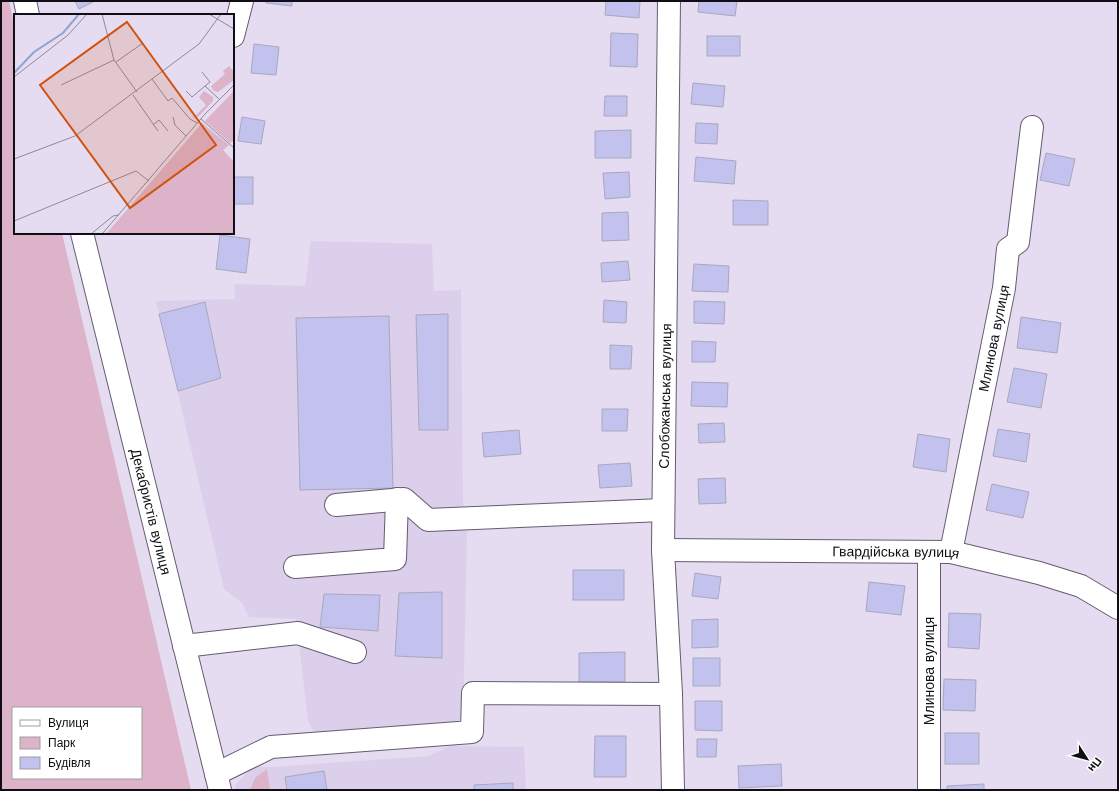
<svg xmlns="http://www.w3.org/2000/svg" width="1119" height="791" viewBox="0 0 1119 791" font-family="'Work Sans',sans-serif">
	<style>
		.built { fill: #dccfeb }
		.green { fill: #dcb3c8; fill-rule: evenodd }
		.building { fill: #c3c1ee; stroke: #a8a8bd }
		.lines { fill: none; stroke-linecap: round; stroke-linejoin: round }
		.minor-casing { stroke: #655c6e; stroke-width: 24 }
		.minor { stroke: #fff; stroke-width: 22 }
		.labels { text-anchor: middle; stroke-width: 3; stroke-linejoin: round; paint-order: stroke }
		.street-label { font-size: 14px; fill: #100d14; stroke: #fff }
		.inset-river { fill: none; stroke: #92a3cc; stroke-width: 2 }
		.inset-road { fill: none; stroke: #908999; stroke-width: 1 }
		.view { fill: #d2510d; fill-opacity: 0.15; stroke: #d2510d; stroke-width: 2 }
		.inset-edge { fill: none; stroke: #100d14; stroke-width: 2 }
	</style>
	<rect width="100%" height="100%" fill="#e5dcf1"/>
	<g class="built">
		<path d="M311,241L432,244L434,291L461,290L463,499L467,531L463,726L316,735L308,721L296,619L249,617L242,603L224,589L156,301L235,299L234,284L305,286Z"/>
		<path d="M449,746L524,747L526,790H236L235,785L253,767H272L429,756Z"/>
	</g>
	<g class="green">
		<path d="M1,1H9L15,28V233H62L191,790H1ZM13,708H141V778H13Z"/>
		<path d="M267,769L270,790H250L255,778Z"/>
	</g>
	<g class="building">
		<path d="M75,1H93V2L79,9Z"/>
		<path d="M266,1H292V6L266,3Z"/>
		<path d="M606,1H640L639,18L605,15Z"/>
		<path d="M699,1H737L735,16L698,12Z"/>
		<path d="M611,33L638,34L637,67L610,66Z"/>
		<rect x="707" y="36" width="33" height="20"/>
		<path d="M254,44L279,47L276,75L251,73Z"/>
		<path d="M693,83L725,86L723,107L691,104Z"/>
		<path d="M605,96H627V116H604Z"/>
		<path d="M242,117L265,121L261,144L238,141Z"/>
		<path d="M696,123L718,124L717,144L695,143Z"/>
		<path d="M631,130V158H595V131Z"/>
		<path d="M1046,153L1075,159L1069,186L1040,180Z"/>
		<path d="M696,157L736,161L734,184L694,181Z"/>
		<path d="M629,172L630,197L605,199L603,173Z"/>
		<rect x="233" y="177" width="20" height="27"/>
		<path d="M733,200L768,201V225H733Z"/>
		<path d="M628,212L629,240L602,241V213Z"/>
		<path d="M220,235L250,239L246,273L216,269Z"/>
		<path d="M628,261L630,280L602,282L601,263Z"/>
		<path d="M694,264L729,266L728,292L692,291Z"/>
		<path d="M604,300L627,302L626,323L603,322Z"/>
		<path d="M694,301L725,302L724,324L694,323Z"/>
		<path d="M205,302L221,378L178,391L159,314Z"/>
		<path d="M448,314V430H419L416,315Z"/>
		<path d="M389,316L393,488L300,490L296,318Z"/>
		<path d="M1021,317L1061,323L1057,353L1017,348Z"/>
		<path d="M692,341L716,342L715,362H692Z"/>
		<path d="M610,345L632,346L631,369H610Z"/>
		<path d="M1014,368L1047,374L1041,408L1007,402Z"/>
		<path d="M692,382L728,383L727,407L691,406Z"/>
		<path d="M602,409H628L627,431H602Z"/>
		<path d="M724,423L725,442L699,443L698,424Z"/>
		<path d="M998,429L1030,434L1026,462L993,456Z"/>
		<path d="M519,430L521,454L484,457L482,433Z"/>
		<path d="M918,434L950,439L946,472L913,467Z"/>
		<path d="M630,463L632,486L600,488L598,465Z"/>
		<path d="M725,478L726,503L699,504L698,479Z"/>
		<path d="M992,484L1029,492L1023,518L986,510Z"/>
		<rect x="573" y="570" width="51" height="30"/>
		<path d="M695,573L721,577L718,599L692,596Z"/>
		<path d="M869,582L905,586L901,615L866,611Z"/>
		<path d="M442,592V658L395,656L399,593Z"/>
		<path d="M324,594L380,595L378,631L320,627Z"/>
		<path d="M949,613L981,614L979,649L948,647Z"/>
		<path d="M718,619V647L692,648V620Z"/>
		<path d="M625,652V682H579V653Z"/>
		<rect x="693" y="658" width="27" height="28"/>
		<path d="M944,679L976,680L975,711L943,710Z"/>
		<path d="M695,701H722V731L695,730Z"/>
		<rect x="945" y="733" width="34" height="31"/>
		<path d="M595,736H626V777H594Z"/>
		<path d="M697,739H717L716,757H697Z"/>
		<path d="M781,764L782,786L739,788L738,766Z"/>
		<path d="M324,771L327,790H287L285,777Z"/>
		<path d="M513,783V790H474V785Z"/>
		<path d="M984,784V790H947V786Z"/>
	</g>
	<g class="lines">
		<g class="minor-casing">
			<g id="minor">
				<path d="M25,1L28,15"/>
				<path d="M669,1L663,550L671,694L673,790"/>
				<path d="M233,36L242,1"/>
				<path id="s1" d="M82,233L220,790"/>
				<path d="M336,505L404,499L428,520L663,510"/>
				<path id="s2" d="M663,550L951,552L1039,573L1081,586L1118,608"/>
				<path id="s3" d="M951,552L1004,288L1008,249L1018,242L1032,127"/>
				<path d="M295,567L395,559L397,499"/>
				<path d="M184,646L298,633L355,652"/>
				<path d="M216,774L271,747L472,732L473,693L671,694"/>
				<path d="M929,790V552"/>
			</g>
		</g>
		<use href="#minor" class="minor"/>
	</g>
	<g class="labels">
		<g class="street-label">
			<text dy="5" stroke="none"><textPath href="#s3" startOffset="218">Млинова вулиця</textPath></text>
			<text transform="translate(665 396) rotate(-89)" y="5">Слобожанська вулиця</text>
			<text dy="5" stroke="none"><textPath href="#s1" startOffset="287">Декабристів вулиця</textPath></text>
			<text dy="5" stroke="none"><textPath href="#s2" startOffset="233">Гвардійська вулиця</textPath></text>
			<text transform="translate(929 671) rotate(-90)" y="5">Млинова вулиця</text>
		</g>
	</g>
	<g transform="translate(14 14)">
		<rect width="220" height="220" fill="#e5dcf1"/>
		<path d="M215,52L220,58V66L204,78L200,77L197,72L211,60L209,57ZM190,77L199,83V87L185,102L179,104L192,91L185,83ZM220,77V126L216,129L191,107ZM188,109L215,131L209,136L220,148V220H92Z" fill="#dcb3c8"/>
		<path class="inset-river" d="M0,59L20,38L49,19L65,0"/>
		<path class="inset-road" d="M88,0L100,46L123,78M195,0L220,15M102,48L129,29M188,58L196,68L191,72M0,63L54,21L73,0M138,65L154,87L158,84L176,105L183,109M47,71L100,46M172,77L178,83L191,72L205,85M119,81L144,117M159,103L161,111L172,122M187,105L220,134M139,111L145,106L154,117M0,145L61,122L185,30L207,0M0,207L122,157L135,167M77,220L99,202L105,201M88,220L191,100L220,71"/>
		<path class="view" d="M113,8L202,131L116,194L26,71Z"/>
		<rect width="220" height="220" class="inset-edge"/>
	</g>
	<rect width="1119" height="791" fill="none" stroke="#100d14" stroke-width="4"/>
	<rect x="12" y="707" width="130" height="72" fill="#ffffff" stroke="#9f9ea1"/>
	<rect x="20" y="720" width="20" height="6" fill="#ffffff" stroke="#9f9ea1"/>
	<text x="48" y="727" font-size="12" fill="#100d14">Вулиця</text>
	<rect x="20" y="737" width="20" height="12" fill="#dcb3c8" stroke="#9f9ea1"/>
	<text x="48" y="747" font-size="12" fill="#100d14">Парк</text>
	<rect x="20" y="757" width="20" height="12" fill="#c3c1ee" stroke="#9f9ea1"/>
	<text x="48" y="767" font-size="12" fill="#100d14">Будівля</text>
	<g transform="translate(1087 759) rotate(126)" stroke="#ffffff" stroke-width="3" paint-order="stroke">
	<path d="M0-3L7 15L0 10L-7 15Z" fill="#100d14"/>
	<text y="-6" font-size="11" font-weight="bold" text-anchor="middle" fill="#100d14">Пн</text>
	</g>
</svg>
